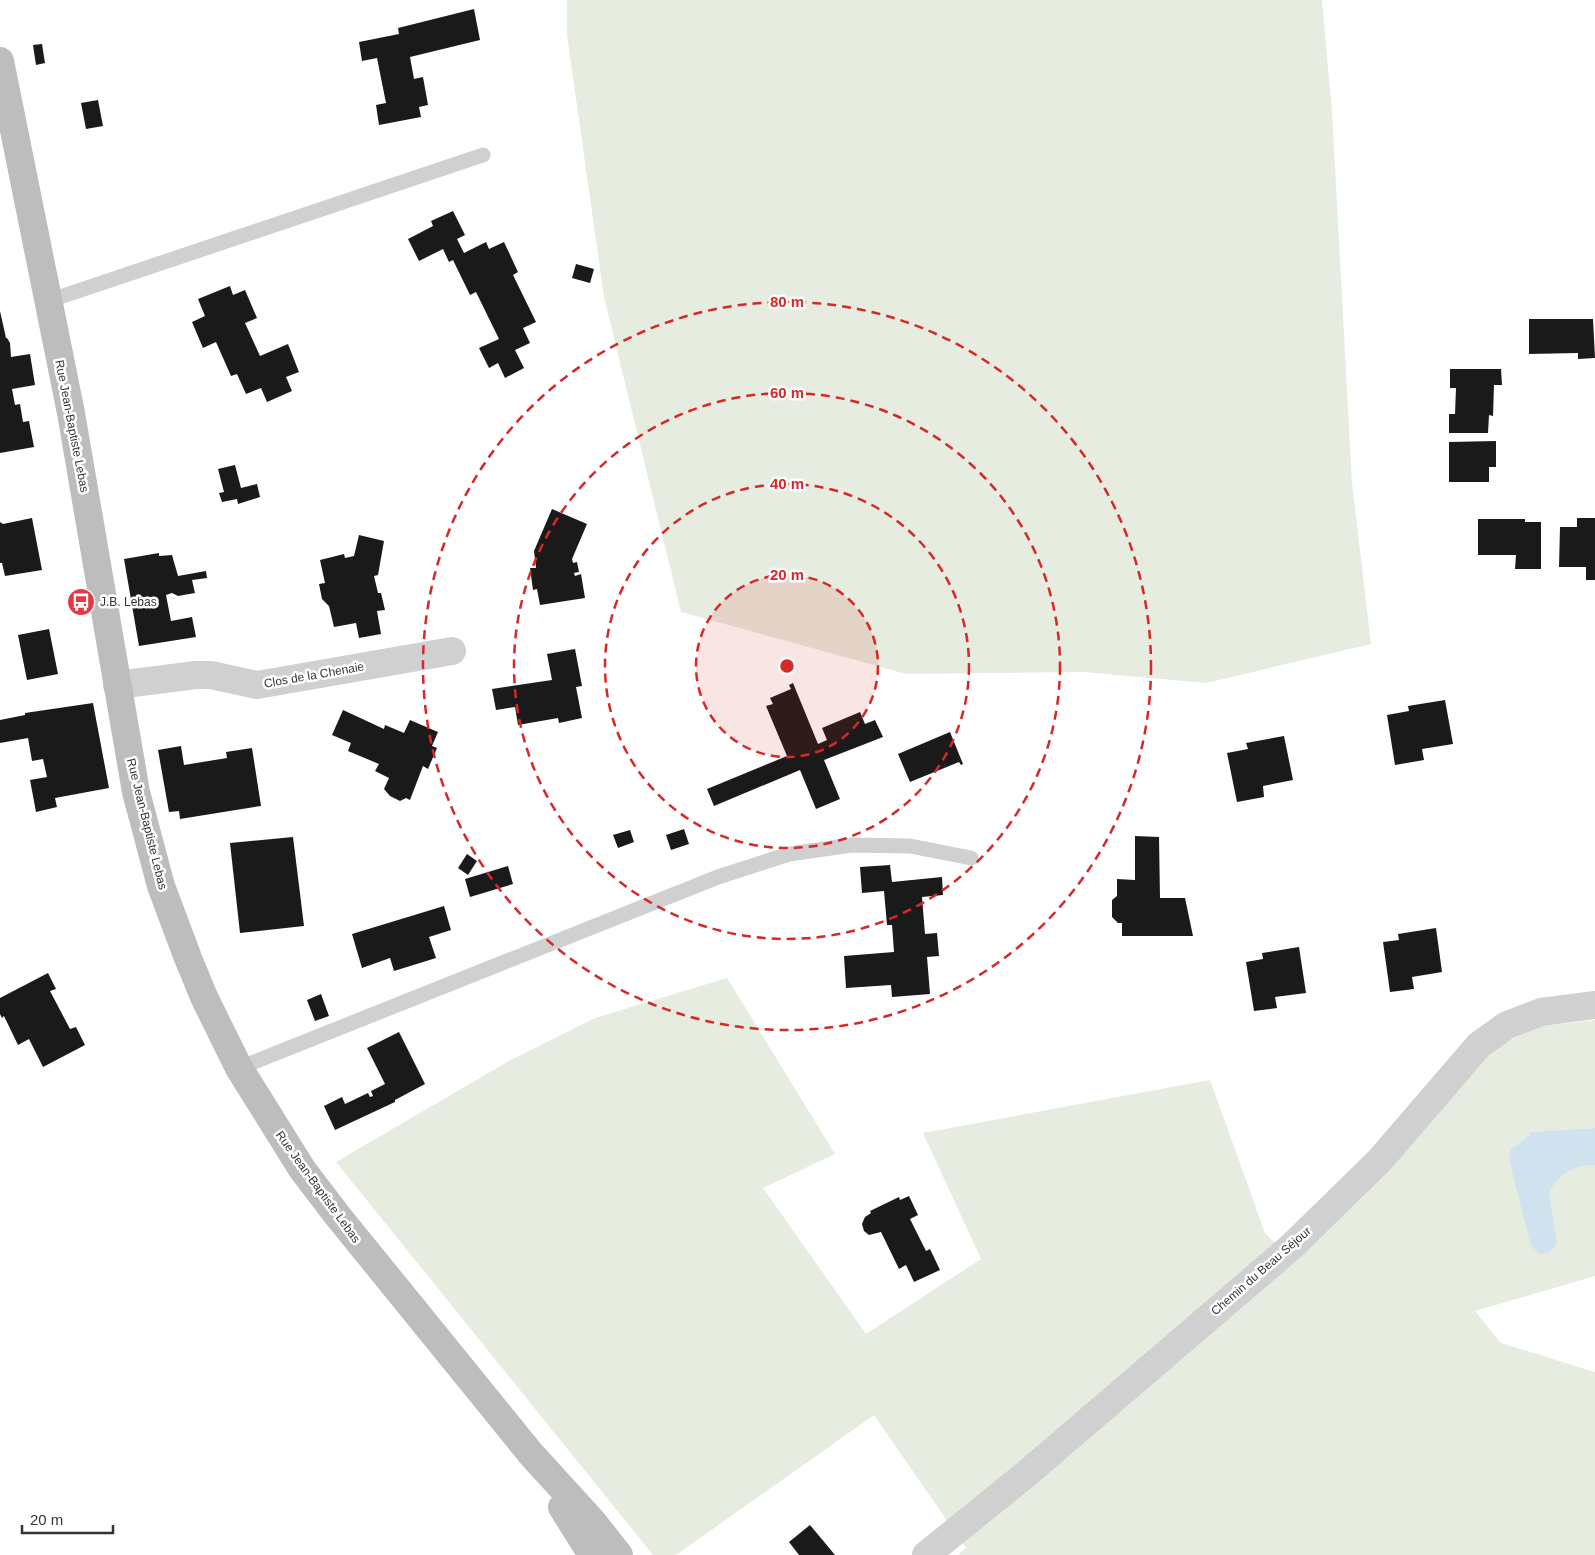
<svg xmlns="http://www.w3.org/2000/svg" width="1595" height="1555" viewBox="0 0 1595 1555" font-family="Arial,sans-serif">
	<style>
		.green { fill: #e6ecdf }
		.water { fill: #cfe2ee }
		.building { fill: #1a1a1a }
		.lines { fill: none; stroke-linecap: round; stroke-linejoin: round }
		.service { stroke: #d0d0d0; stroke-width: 15 }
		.minor { stroke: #d0d0d0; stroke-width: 28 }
		.secondary { stroke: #bdbdbd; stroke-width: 28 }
		.ring { fill: none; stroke: #d62828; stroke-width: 2.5; stroke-dasharray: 9 6 }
		.labels { text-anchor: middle; stroke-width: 5; stroke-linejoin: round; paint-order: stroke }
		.street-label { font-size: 12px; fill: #333; stroke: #fff }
		.poi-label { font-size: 12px; fill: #333; stroke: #fff; text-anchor: start }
		.centre { fill: #d62828; stroke: #fff; stroke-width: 2.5 }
		.ring-label { font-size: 15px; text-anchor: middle; font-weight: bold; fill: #d62828; stroke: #fff; stroke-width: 5; stroke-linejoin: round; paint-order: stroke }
	</style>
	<rect width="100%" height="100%" fill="#fff"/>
	<g class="green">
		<path d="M567,0H1322L1332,112L1352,483L1371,644L1206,683L1084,672L906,674L681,612L604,297L567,35Z"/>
		<path d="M727,978L835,1154L763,1188L866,1334L981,1259L923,1133L1210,1080L1265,1233L1290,1258L1350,1209L1489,1052L1533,1027L1595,1020V1128L1530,1132L1528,1136L1511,1149L1540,1254L1549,1253V1193C1558,1175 1574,1164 1595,1165V1276L1475,1311L1501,1343L1595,1372V1555H958L966,1548L874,1415L676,1555H653L336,1162L509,1061L595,1018Z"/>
	</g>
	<path class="water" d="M1595,1128V1165C1574,1164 1558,1175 1549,1193L1557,1244L1549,1253L1540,1254L1531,1246L1509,1159L1511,1149L1528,1136L1530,1132Z"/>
	<g class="building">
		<path d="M474,9L480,40L410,57L414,79L423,77L428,105L419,107L421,117L379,125L376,105L386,103L377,58L362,61L359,42L399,34L398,28Z"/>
		<path d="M42,44L45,63L36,65L33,45Z"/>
		<path d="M98,100L103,126L86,129L81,103Z"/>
		<path d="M453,211L465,235L457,239L464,253L486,242L489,249L504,242L518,272L513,275L536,322L523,328L530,343L515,350L524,368L505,378L498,363L489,368L479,348L499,339L476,292L470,295L453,260L449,262L443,249L419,261L408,239L433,226L431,221Z"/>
		<path d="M576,264L594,269L590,283L572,278Z"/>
		<path d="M230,286L233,295L245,290L257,318L245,323L260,356L288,344L299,372L286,377L292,391L267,402L261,388L246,394L237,374L231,376L216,342L203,348L192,322L205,316L198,299Z"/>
		<path d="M0,311L6,338H7L10,343L11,357L30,354L35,385L12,389L15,405L20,404L23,422L29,421L34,447L0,453Z"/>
		<path d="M1529,319H1593L1595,358L1578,359V353L1529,354Z"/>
		<path d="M1450,369H1501L1502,385H1494L1493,416L1489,415L1488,433H1449V414H1455L1456,388H1450Z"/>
		<path d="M1496,441V467H1489V482H1449V442Z"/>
		<path d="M235,465L241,488L257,484L260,497L238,504L237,499L222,502L219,493L224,492L218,469Z"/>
		<path d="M552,509L587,524L572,559L573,563L577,562L579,572L574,573L575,576L581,574L585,598L540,605L537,589L533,590L530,568H536L534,551Z"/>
		<path d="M32,518L42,570L5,576L2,563H0V522L3,524Z"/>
		<path d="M1577,518H1595V580H1586V567H1559L1560,527H1577Z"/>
		<path d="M1478,519H1525V522H1541V569H1515L1516,555H1478Z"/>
		<path d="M359,535L384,541L378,575L374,576L378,593H381L385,610L377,611L381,634L359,638L356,623L334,627L329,606L322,599L319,584L325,583L320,560L344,554L345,558L354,556Z"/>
		<path d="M159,553V556L172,555L178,576L206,571L207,578L192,580L195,593L178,596L172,593L166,595L171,621L192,617L196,637L139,646L124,559Z"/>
		<path d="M49,629L58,674L27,680L18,635Z"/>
		<path d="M575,649L582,686L576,687L582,718L559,723L558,718L518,725L515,707L496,710L492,689L552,680L547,654Z"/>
		<path d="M793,683L818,744L827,740L822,728L860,712L865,724L875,720L883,737L824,760L840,799L816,809L800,770L714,806L707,789L787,756L766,706L773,704L770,698L791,689L789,685Z"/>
		<path d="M1445,700L1453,744L1422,749L1424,760L1395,765L1387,715L1409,711L1408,706Z"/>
		<path d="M93,703L109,788L55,798L57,807L36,812L30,780L47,777L43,759L32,761L28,738L0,743V720L25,715V713Z"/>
		<path d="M343,710L384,729L385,725L404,733L410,720L438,732L432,746L437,748L428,769L423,766L410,800L406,798L400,801L390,796L384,789L389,778L375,771L379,764L348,751L351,743L332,735Z"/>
		<path d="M950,732L963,764L961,765L959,762L910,782L898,754Z"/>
		<path d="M1284,736L1293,780L1263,786L1264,797L1237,802L1227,753L1248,749L1246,743Z"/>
		<path d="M181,746L184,765L227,758L226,752L252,748L261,806L180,819L179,811L169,812L158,750Z"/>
		<path d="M684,829L689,844L671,850L666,835Z"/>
		<path d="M630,830L634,842L618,848L613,835Z"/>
		<path d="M1135,836L1159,837L1160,898H1185L1193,936H1122V923H1118L1112,917V900L1117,896V879L1135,880Z"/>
		<path d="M293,837L304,926L240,933L230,843Z"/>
		<path d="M467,854L477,861L468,875L458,868Z"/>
		<path d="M890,865L892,882L942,877L943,895L922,897L925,934L937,933L939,956L927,957L930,994L892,997L891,985L846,988L844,956L894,952L892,925H887L884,891L862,893L860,867Z"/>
		<path d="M508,866L513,884L470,897L465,879Z"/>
		<path d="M444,906L451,930L429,937L436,958L394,971L390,958L362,968L352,934Z"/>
		<path d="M1436,928L1442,972L1412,977L1414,989L1390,992L1383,942L1399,940L1398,934Z"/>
		<path d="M1299,947L1306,993L1275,997L1277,1008L1254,1011L1246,962L1263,959L1262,953Z"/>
		<path d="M48,973L56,989L50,991L70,1029L76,1027L85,1045L43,1067L29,1039L18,1045L4,1016L2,1018L0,1014V998Z"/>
		<path d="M321,994L329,1016L315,1021L307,1000Z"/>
		<path d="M399,1032L425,1084L395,1100V1102L335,1130L324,1106L342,1097L345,1104L368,1093L370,1097L373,1096L371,1091L385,1084L367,1048Z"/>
		<path d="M909,1196L918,1215L910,1219L926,1251L930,1249L940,1270L914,1282L906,1265L899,1269L881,1232L869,1235L864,1231L862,1224L865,1217L871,1213L870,1211L899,1197L900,1200Z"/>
		<path d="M810,1525L835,1555H799L789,1542Z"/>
	</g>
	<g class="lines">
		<g class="service">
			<path d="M48,301L483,155"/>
			<path d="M239,1068L718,877L789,854L852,845L910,846L971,858"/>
		</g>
		<g class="minor">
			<path d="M117,685L196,675H211L257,685L452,651"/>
			<path d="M926,1555L1025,1475L1291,1247L1380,1160L1479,1045L1507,1025L1541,1012L1595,1005"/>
		</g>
		<g class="secondary">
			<path d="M0,61L71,413L136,792L161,886L188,958L204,997L239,1068L302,1169L337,1215L531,1454L593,1522L619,1555"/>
			<path d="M562,1507L592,1555"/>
		</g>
	</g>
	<circle cx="787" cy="666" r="91" fill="#d62828" fill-opacity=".12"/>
	<g class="ring">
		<circle cx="787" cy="666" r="91"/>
		<circle cx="787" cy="666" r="182"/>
		<circle cx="787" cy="666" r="273"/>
		<circle cx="787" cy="666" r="364"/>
	</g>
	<defs>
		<g id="bus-disc" transform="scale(1.4375)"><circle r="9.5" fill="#e63946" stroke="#fff"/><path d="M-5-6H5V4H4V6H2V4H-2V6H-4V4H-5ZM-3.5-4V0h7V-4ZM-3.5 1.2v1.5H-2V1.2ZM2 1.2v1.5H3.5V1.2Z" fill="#fff"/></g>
	</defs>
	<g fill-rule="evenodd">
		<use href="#bus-disc" x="81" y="602"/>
	</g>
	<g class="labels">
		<g class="street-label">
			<text transform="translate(72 426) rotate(79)" y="4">Rue Jean-Baptiste Lebas</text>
			<text transform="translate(314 675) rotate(-10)" y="4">Clos de la Chenaie</text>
			<text transform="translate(147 824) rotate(76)" y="4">Rue Jean-Baptiste Lebas</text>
			<text transform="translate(318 1187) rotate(54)" y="4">Rue Jean-Baptiste Lebas</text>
			<text transform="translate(1261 1271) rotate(-41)" y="4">Chemin du Beau Séjour</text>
		</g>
		<g class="poi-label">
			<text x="100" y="606">J.B. Lebas</text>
		</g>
	</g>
	<circle cx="787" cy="666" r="8" class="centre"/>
	<g class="ring-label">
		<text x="787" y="307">80 m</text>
		<text x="787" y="398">60 m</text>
		<text x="787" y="489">40 m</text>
		<text x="787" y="580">20 m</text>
	</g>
	<path d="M22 1525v8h91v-8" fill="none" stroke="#333333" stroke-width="2.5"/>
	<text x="30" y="1525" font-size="15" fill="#333333" stroke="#ffffff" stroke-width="4" paint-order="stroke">20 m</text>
</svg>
